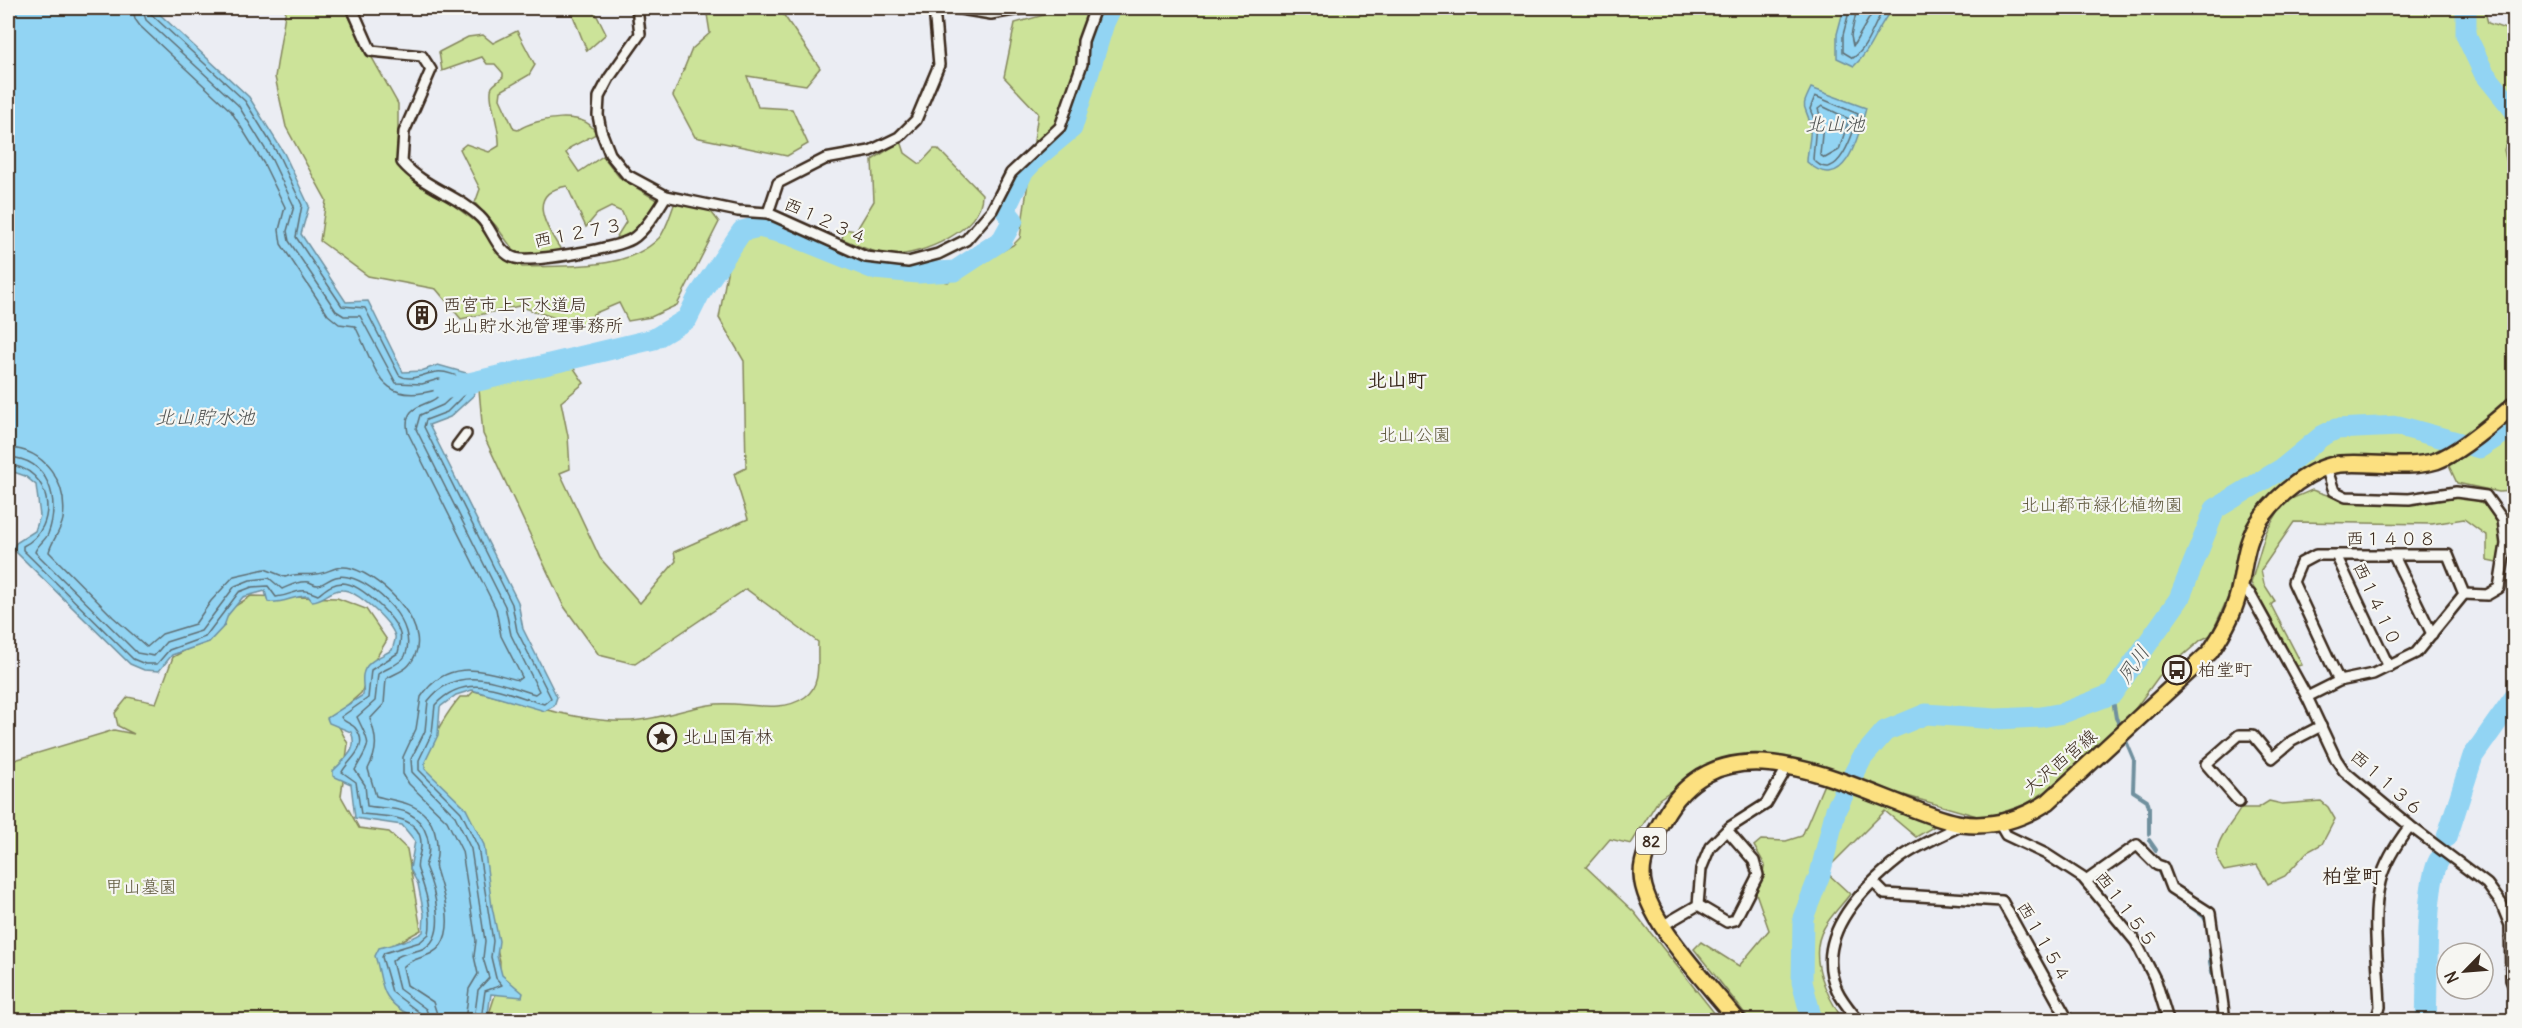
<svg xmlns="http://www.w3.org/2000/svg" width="2522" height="1028" viewBox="0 0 2522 1028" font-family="Delius,'Klee One',sans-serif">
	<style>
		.green { fill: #cce399; stroke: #84865c; stroke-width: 1.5 }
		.water { fill: #92d4f3; stroke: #6f909e; stroke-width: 1.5 }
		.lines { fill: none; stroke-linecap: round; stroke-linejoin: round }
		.shore { stroke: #5e6e73; stroke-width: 1.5 }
		.stream { stroke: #6f909e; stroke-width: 4 }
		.river { stroke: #92d4f3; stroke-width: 21 }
		.street-casing { stroke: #3b2a1e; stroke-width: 14 }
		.primary-casing { stroke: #3b2a1e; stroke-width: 20 }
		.street { stroke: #f6f6f2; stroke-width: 9 }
		.primary { stroke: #fce080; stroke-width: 15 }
		.labels { text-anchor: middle; stroke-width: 4.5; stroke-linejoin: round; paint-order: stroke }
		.shield { fill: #f6f6f2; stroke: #73675e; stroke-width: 1.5 }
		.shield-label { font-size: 16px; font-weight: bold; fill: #3b2a1e }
		.street-label { font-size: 18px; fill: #3b2a1e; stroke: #f6f6f2 }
		.poi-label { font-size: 18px; fill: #3b2a1e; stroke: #f6f6f2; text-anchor: start }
		.park-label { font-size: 18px; fill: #5f583d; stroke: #f6f6f2 }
		.water-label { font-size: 20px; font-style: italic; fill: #515453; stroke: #f6f6f2 }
		.neighbourhood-label { font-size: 20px; font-weight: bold; fill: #3b2a1e; stroke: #f6f6f2 }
	</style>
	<rect width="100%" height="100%" fill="#ebedf3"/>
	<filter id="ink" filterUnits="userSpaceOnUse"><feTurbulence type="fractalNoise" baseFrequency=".0167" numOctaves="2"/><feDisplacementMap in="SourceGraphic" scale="12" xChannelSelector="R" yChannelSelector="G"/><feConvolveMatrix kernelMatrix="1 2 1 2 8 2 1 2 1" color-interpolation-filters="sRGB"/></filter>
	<g filter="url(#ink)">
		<g class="green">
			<path d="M286,8H344L398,104V164L476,222L522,267C564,265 626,272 659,238C667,229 671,211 676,200L709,209L719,222L677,305L651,317L628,321L619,303L593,314L589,329L519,306L461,319L436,289L368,276L320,241L326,200L286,127L275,77Z"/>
			<path d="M570,8H593L606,34L587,51Z"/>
			<path d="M706,8H779L820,68L806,85L747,76L758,107L792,109L808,144L787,156L695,137L673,96L692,49L710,33Z"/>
			<path d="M1069,8L1102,16L1106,8H2484L2488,23L2514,32L2513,121L2504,150L2514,195V394L2499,415L2427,456L2345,455L2294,473L2255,513L2236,561L2228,597L2211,635L2201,640L2159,676L2130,716L2045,792L2026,804L1998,814L1977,816L1771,757L1750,755L1713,762L1659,799L1631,844L1610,839L1586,867L1634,912L1720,1020H487L499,983L500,961L477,866L419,765C432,741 443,717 460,697H468L474,691C520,702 593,727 640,720C665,717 690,707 716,704C744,701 780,715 805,697C822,685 817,661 818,642L746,589L635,664L599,655L563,605L483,434L478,378L567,358L584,383L561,402L568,436L570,469L560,473L600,558L640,603L676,561L674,552L748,519L734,474L746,468L744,361L719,318L733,239L760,230L874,269L948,282L1013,245L1020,238L1038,113L1004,77L1015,23Z"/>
			<path d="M517,31L535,65L529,75L501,91L500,99L514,129L518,130C536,118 587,109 596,134L571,147L566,153L579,172L603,156L619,177L658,201L634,232L614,241L626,222L622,212L611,207L597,214L586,227L567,186C524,193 547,228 561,250L546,256L517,255L496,226L475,203L480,189L460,149L466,144L489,152L499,146C501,130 487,97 492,87C494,84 500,80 503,77V73L495,64H487L482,57L442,71L439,52L468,37L483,35L493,43Z"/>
			<path d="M901,141L905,153L920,164L934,149H938L982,194C983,230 921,256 891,255C875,254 857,245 842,239L844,229L856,231L874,201L872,160Z"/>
			<path d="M2514,421V491L2499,492L2457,483L2449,466Z"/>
			<path d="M2312,490L2348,502L2415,504L2460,496L2484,503L2497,517L2501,542L2497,563L2487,561V536L2464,519L2432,524L2294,522L2261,570L2264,584L2275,601L2271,605L2302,665L2297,666L2251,583L2266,532L2284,502Z"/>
			<path d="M251,596L337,598L366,609L387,640L373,663L361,693L334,717L348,744L341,796L359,828L389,832L407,849L421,930L383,951L386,992L418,1020H8V762L114,730L134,734L118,726L115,713L128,697L156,703L173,657L204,640L221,615Z"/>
			<path d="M1824,784L1940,823L1916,837L1885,811L1825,871L1850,894C1842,905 1830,916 1824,928C1807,957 1827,996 1843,1020H1750L1694,949L1701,942L1739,966L1769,930L1756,893L1765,865L1754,846L1761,840L1786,841L1802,836Z"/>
			<path d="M2269,801L2282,804L2321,801L2328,807L2335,819L2322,844L2307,852L2285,876L2268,884L2257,865L2224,871C2206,846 2228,831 2241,808H2258Z"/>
		</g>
		<g class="water">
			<path d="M22,8H153L249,97L284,153L309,206L301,234L346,302L368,301L403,372L421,371L438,365L470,374L474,395L450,417L429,425L518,602L523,629L557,697L554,706L545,711L472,690L456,695L440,707L438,735L425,762V769L466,809L484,845L492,907L499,941L497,956L502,975L523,993L522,997L491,994L487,1020C454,1021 408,1028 387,996C380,986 380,969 375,956L379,948C391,945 415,939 423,932L424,914L418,884L410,869L415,841L402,825L355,818L351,784L333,776V771C345,758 359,750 351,732L329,723L327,718L363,695C364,688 362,682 363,675C365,661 382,656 392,650C393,646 396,640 395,636C391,622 357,590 342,590C330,589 324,601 312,601L308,596C294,595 284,604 268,602L265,591L243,597L228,615L224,626L209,642L172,655L159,671L144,670L130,664L13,549L16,543L35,531L40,516L36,485L25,476L8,470V11Z"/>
			<path d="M1844,8H1893C1877,26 1872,50 1854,66L1837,58V34Z"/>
			<path d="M1811,88L1866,108C1859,135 1845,196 1807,162C1807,151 1812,134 1810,124C1806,103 1799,112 1811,88Z"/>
		</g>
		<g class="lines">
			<g class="shore">
				<path d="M133,8L135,19L140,26L231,111L264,164L285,207L279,230L281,244L328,315L339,324L355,326C377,369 379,408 439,389L442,391C434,409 401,399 408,433L496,609L501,636L522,677L518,680C481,670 447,658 421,697L416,729L403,757V774L409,784L447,821L462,851L476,941L474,956L478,974L469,989L465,1020"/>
				<path d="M142,8L146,20L238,105L272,160L294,206L287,231L289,241L336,311L344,316H360L396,383L422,384L439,379L459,386L458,391L443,405L420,415L416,429L505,606L511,635L539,691L535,694C498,683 458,663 428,701L425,731L411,759L412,772L455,816L471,849L485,941L483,958L489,978L478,990L474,1020"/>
				<path d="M149,8L151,14L245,101L279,156L302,205L296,237L342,306L365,308L399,375C411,383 424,373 437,372C445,371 459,376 465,380L466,393L447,412L426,420L424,427L512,604L517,631L551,698L544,704C504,693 468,670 435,705L432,733L419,760V770L461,812L478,847L493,941L491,957L496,978L502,985L485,991L481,1020"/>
				<path d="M1850,8L1843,35V52L1853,58C1869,48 1873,23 1885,8"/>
				<path d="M1857,8L1851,36L1853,46L1875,8"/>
				<path d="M1815,96L1858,114C1855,130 1837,188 1813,159L1816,124L1810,109Z"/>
				<path d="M1822,106L1849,119L1839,150L1825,158L1820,155L1823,124L1818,109Z"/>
				<path d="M8,448C45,449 68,483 63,519C61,531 51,542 49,552L113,617L147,647L162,634L195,624L211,601L234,576L265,569L285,577C297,572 304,576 316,574C329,573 337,564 351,568C383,577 439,630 409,665C403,672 393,674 386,679L384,704L370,719C377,738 378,750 368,769L376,796C394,801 414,802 426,816C436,828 438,841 437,855C437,860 434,864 436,869C442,889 455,925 441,945C431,959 413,956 403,967L407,985L433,1002L439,1020"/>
				<path d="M8,457C49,459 61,500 48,534C45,541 37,545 35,552L137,653L154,656L166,642L201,631L235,586L250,580L269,578L282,589C291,585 298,581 309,582C312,583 314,585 318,585C327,584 332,573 348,577C376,583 419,625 405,656C400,665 386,668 378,674L375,701L357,717C371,747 372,740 355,770L365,785L367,806C378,808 399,808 408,813C428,823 433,847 425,866C433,885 450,939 422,949C412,953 399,953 392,961L399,989L426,1009L430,1020"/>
				<path d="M8,465C52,467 61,528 23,546V550L133,659L145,664H157L169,650L205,637L239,592L252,587L268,586L276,597C296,595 297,585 318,595C326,589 332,583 343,583C361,584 395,617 400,634C402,640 399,647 398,653L371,670L368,698L341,717C344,723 352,723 356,729C370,747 349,759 342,772L356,782L361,814C381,816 420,814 421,843C422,852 415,862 418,870C425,889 433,913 429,934L420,942L384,953L382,957L392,992L420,1013L423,1020"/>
			</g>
			<g class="stream">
				<path d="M2112,694L2116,718L2121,727"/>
				<path d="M2126,741L2134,760L2133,791L2147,800L2149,807V834"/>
				<path d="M2149,840L2156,850"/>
				<path d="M2159,872L2168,890"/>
				<path d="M2179,898L2204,917L2208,925"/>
				<path d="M2210,944V962L2219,1005"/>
			</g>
			<g class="river">
				<path d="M2466,8V35L2484,73L2514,110"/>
				<path d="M444,389L654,339L687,319L699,295L742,231L759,227L790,235L874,269L918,273L955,271L1002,240L1013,220L1005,210L1023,172L1036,158L1072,128L1104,23L1111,8"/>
				<path d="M2447,837L2473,756L2514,698"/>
				<path d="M1812,1020L1802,982L1803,918L1820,874L1836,809L1862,758L1885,731L1926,714L1996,719L2041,717L2063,713L2112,694L2179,599L2215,509L2283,468L2322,436L2336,429L2399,426L2479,448L2514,426"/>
				<path d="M2426,1020C2428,985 2424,887 2439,860"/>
			</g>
			<g class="street-casing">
				<g id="street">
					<path d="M352,8L371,51L422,56L431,70L404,132L402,162C424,188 458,195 480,217C493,229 497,253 515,258C532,263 617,248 632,239C645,231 658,209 666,196"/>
					<path d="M637,8L640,34L609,78L599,97L598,115L601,131L610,154L627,175L666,196L738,211L768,213L866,257L908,262L938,254L966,240L992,210L1011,173L1060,127L1082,64L1083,41L1095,8"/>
					<path d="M954,8L991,14L1026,8"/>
					<path d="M768,213L778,183L825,159L870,151L899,137L916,120L939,65L934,8"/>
					<path d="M457,446L466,434"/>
					<path d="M2326,467L2334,491L2346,497L2409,499L2456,492L2486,496L2503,520L2506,544L2499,588L2487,595L2464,594"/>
					<path d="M2336,555L2389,667"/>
					<path d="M2394,556L2432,634"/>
					<path d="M2240,587L2250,594L2307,697L2336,759L2344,771L2410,826L2487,884L2501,903L2510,925L2511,980L2514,987"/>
					<path d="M2307,697L2339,681L2373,674L2416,653L2464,594L2448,555H2316L2301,563L2293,582L2339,681"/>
					<path d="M2239,802L2206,764L2239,735H2253L2272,758L2292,741L2321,726"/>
					<path d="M1999,823L2006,835L2046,854L2083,878L2136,942L2156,981L2168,1020"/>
					<path d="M2086,881L2137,845L2157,865L2163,867L2171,888L2210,913L2225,1020"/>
					<path d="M1874,883L1885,894L2002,901L2068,1020"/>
					<path d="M1698,905L1727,922L1735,920L1758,875L1754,861L1727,830"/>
					<path d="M1662,926L1698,905L1701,869L1710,847L1730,827L1766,804L1788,766"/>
					<path d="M1858,1020C1851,1011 1842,1001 1837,990C1813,938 1861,889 1899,859C1917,845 1943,835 1964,824"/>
					<path d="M2376,1020L2380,1007C2379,969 2371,918 2380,882C2385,861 2397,843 2410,826"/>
				</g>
			</g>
			<g class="primary-casing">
				<path id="primary" d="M1737,1020C1709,984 1643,919 1642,874C1642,854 1654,836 1663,819C1717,720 1827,776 1906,806C1924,813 1943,821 1962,824C1994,828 2022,819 2048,802L2210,652C2224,632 2236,610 2240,586C2245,561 2246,538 2262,517C2279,494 2311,467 2340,464C2372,461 2405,470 2436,461C2458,454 2497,420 2514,405"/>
			</g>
			<use href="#street" class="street"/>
			<use href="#primary" class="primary"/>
		</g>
	</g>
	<defs>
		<g id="building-ring" transform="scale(1.5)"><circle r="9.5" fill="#f6f6f2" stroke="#3b2a1e" stroke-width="1.5"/><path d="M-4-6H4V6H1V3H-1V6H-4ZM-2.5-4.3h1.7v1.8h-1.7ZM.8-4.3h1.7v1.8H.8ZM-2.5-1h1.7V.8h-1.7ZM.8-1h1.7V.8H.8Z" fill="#3b2a1e"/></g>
		<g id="bus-ring" transform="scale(1.5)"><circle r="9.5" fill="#f6f6f2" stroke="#3b2a1e" stroke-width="1.5"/><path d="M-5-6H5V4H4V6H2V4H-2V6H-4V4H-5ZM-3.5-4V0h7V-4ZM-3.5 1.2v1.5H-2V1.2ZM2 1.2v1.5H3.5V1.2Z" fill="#3b2a1e"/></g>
		<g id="sight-ring" transform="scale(1.5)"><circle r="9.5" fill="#f6f6f2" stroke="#3b2a1e" stroke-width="1.5"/><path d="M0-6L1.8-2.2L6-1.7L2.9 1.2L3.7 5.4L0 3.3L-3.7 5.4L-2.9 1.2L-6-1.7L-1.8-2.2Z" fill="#3b2a1e"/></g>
	</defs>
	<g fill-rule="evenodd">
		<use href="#building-ring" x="422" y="315"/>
		<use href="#bus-ring" x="2177" y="670"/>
		<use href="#sight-ring" x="662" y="737"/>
	</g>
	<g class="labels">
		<rect class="shield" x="1636" y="828" width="30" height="26" rx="4.5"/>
		<g class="shield-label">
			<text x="1651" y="847">82</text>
		</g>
		<g class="street-label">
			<text transform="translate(826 221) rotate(24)" y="6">西１２３４</text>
			<text transform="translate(578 233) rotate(-11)" y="6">西１２７３</text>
			<text x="2391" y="545">西１４０８</text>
			<text transform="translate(2377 604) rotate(65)" y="6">西１４１０</text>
			<text transform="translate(2060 762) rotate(-40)" y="6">大沢西宮線</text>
			<text transform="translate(2387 783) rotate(41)" y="6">西１１３６</text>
			<text transform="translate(2126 909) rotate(53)" y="6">西１１５５</text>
			<text transform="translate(2044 942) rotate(60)" y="6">西１１５４</text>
		</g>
		<g class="poi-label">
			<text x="443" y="311">西宮市上下水道局<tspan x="443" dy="21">北山貯水池管理事務所</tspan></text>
			<text x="2198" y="676">柏堂町</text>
			<text x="683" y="743">北山国有林</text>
		</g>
		<g class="park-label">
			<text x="1415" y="441">北山公園</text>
			<text x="2102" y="511">北山都市緑化植物園</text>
			<text x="141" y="893">甲山墓園</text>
		</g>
		<g class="water-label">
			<text x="1835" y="131">北山池</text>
			<text x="205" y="424">北山貯水池</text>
			<text transform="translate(2133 664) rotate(-55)" y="7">夙川</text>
		</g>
		<g class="neighbourhood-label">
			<text x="1397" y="387">北山町</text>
			<text x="2352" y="883">柏堂町</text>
		</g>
	</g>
	<rect width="2522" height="1028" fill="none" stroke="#f6f6f2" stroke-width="30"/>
	<rect x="15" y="15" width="2492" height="998" fill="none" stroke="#3b2a1e" stroke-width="2" filter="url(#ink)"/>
	<g transform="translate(2465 971) rotate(245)"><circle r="28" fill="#f6f6f2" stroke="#aba49d" stroke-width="1.5"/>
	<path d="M0-4.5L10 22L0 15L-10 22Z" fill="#3b2a1e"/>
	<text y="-9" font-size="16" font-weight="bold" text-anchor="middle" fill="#3b2a1e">N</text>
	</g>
</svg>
